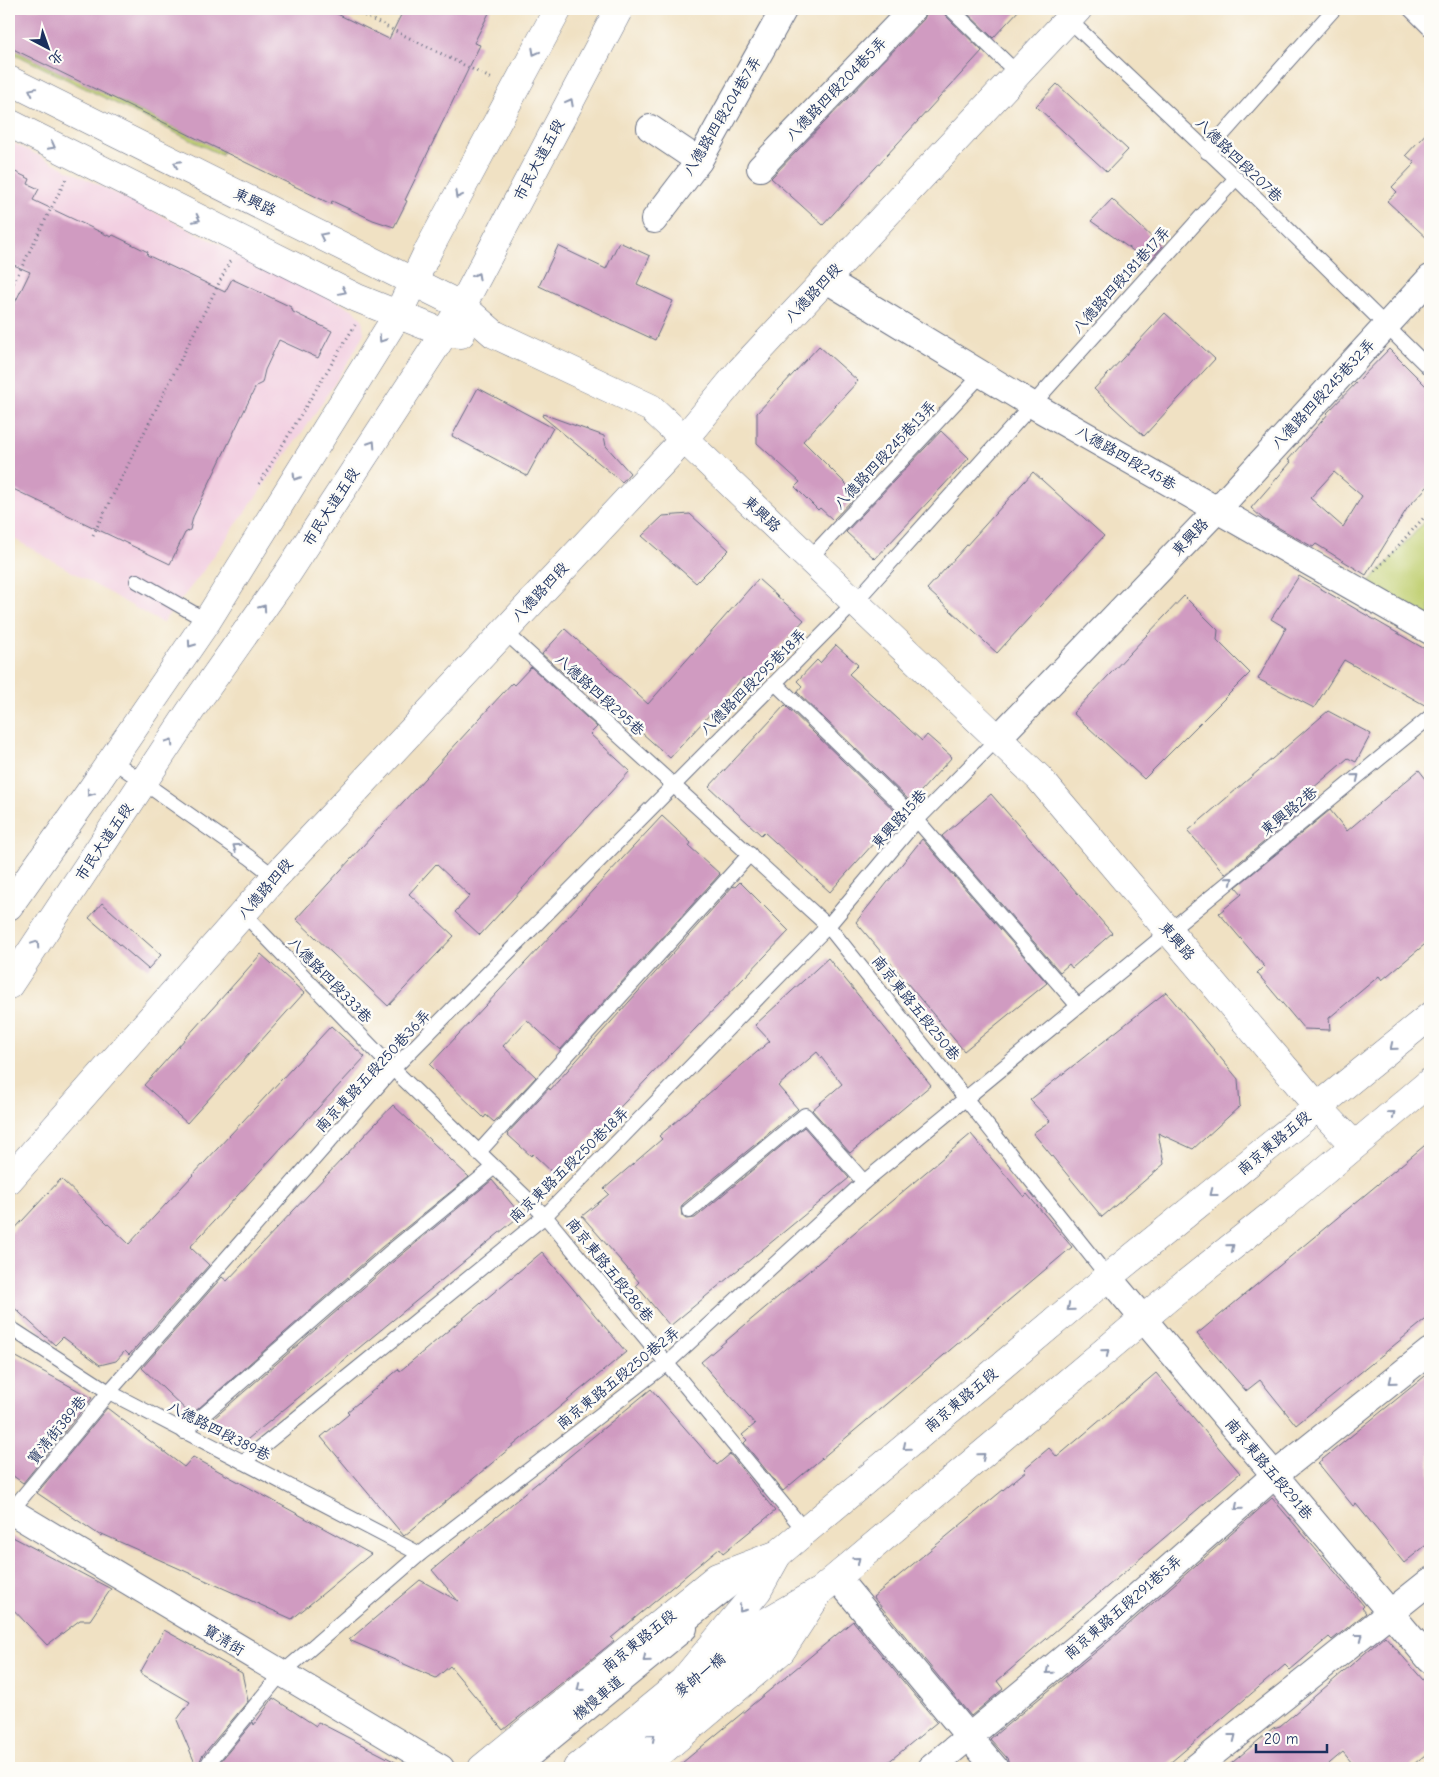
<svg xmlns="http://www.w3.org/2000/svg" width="1439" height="1777" viewBox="0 0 1439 1777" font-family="'Comic Neue','LXGW WenKai TC',sans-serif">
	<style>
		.built { fill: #f2cfe1 }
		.green { fill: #c0cf71; stroke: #6e7f68 }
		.building { fill: #d09bc1; fill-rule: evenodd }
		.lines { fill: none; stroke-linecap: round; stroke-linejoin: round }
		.lane-casing { stroke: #666d81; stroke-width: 16 }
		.street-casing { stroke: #666d81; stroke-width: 28 }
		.secondary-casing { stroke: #666d81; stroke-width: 29 }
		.path { stroke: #666d81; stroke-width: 3; stroke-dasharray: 1 4; stroke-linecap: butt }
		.lane { stroke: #fff; stroke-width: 14 }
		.street { stroke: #fff; stroke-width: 26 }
		.secondary { stroke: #fff; stroke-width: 28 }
		.oneway { stroke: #8d97ae }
		.labels { text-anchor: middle; stroke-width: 5; stroke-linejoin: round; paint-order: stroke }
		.street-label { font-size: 15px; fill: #1b2f5e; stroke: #fdfcf7 }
	</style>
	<rect width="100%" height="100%" fill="#fdfcf7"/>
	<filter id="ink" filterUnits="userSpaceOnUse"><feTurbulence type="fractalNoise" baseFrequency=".02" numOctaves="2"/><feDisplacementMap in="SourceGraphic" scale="10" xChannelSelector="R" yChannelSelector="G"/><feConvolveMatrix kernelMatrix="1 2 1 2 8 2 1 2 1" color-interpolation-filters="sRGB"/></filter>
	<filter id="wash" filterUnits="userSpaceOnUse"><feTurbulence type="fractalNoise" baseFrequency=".0096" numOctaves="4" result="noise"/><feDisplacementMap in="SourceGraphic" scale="20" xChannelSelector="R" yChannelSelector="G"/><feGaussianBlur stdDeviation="1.12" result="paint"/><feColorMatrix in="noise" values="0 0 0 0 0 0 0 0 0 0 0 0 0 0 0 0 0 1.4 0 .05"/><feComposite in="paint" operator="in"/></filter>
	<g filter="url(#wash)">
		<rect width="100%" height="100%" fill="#f0e1c3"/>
		<path class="built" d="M9,141L354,310L362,319L364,333L351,358L308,424L198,578L162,623L9,536Z"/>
		<g class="green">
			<path d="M10,48L71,78L82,56L83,83L110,96L120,76L119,101L223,151L221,155L9,51Z"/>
			<path d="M1430,516V619L1367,585Z"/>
		</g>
		<g id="blocks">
			<g class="building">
				<path d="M9,9H327L389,39L404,9H491L474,43L480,45L405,200L407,201L394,227L373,220L332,201L331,204L9,47Z"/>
				<path d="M928,9H942L945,15L982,51L823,225L771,178L924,19Z"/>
				<path d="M963,9H1020L993,38Z"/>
				<path d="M1057,84L1128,150L1107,172L1036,106Z"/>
				<path d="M1430,129V241L1387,201L1397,192L1392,187L1415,163L1406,155Z"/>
				<path d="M9,169L30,179L28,184L39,189L33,200L111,237L113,235L148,252L147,255L225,292L232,279L291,307L293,312L332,331L318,358L279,340L265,370L262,383L256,386L193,517L190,530L185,533L170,564L9,487V315L30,272L9,263Z"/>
				<path d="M1112,199L1162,247L1149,262L1091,221Z"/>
				<path d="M619,242L650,256L637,284L673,301L655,340L539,286L558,246L606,269Z"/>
				<path d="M1165,313L1215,359L1144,436L1094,389Z"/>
				<path d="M819,346L858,381L803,441L857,495L833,520L820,508L818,510L795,487L800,482L757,443V413Z"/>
				<path d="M1389,349L1430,390V484L1408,507L1366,575L1316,544L1313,547L1263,519L1251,508L1291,462L1288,460L1328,414L1327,413ZM1334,472L1362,496L1343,527L1310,498Z"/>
				<path d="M478,388L553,428L527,476L452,436Z"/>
				<path d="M543,414L604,436L606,446L630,473L622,482L542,416Z"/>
				<path d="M941,431L969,458L875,559L846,532Z"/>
				<path d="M1033,472L1104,536L997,653L927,589Z"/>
				<path d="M690,514L729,550L696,583L642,536L663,516Z"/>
				<path d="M1299,576L1430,652V708L1344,660L1314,708L1258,679L1286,628L1271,619Z"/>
				<path d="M758,579L804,620L748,682L743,678L670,758L614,708L609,714L542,654L565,629L648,704Z"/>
				<path d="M1184,596L1218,630L1217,640L1250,673L1144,779L1073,713Z"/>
				<path d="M836,645L858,665L849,674L922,741L927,735L952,757L911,802L797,692L802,686L797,681L817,660L820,663Z"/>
				<path d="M531,667L597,727L590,734L630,771L480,935L455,912L470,896L436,864L409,894L454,936L388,1006L296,919L512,683L514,685Z"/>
				<path d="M785,705L899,815L830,892L764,832L761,835L709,787Z"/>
				<path d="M1328,711L1371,734L1356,762L1348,758L1312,789L1319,797L1225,874L1188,831Z"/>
				<path d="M1419,770L1430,784V940L1382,980L1379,976L1329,1018L1330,1030L1304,1029L1257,973L1264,966L1219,913L1242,894L1236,887L1330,810L1347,831Z"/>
				<path d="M991,794L1112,933L1072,968L1069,964L1060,972L942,836Z"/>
				<path d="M662,816L691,843L689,846L720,874L560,1050L527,1020L503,1046L536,1077L494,1122L486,1115L484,1118L430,1065Z"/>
				<path d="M922,839L1047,983L964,1051L856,922Z"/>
				<path d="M740,882L789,931L555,1175L533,1154L531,1156L507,1134L549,1088L550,1090L733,886L735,887Z"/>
				<path d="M102,903L161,955L148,969L89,918Z"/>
				<path d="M261,954L304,993L187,1123L144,1085Z"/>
				<path d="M828,958L931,1085L850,1153L812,1110L842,1084L817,1052L778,1086L798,1109L683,1204L681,1208L682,1216L686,1219L695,1218L804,1127L849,1178L670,1326L636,1285L639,1282L582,1216L609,1194L604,1189L662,1139L659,1136L770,1041L755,1025Z"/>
				<path d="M1166,992L1238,1079L1240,1106L1193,1149L1158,1133L1164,1164L1102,1217L1033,1133L1050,1121L1030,1100Z"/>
				<path d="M331,1026L365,1057L190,1247L209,1265L129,1355L125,1351L116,1361L100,1365L63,1337L55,1345L9,1303V1235L61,1179L129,1244Z"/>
				<path d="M393,1105L469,1177L382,1247L191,1415L142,1368L222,1277L227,1281Z"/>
				<path d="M971,1134L1024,1197L1027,1194L1072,1247L783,1491L744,1443L747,1440L742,1435L755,1424L701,1362Z"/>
				<path d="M1430,1141V1316L1296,1425L1260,1380L1246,1391L1197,1334Z"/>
				<path d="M492,1180L521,1215L237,1448L213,1419L394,1261Z"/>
				<path d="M542,1252L626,1352L404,1536L321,1437L349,1414L347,1412L399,1369L400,1371Z"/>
				<path d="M9,1353L92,1398L23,1483L9,1473Z"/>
				<path d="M1430,1372V1542L1404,1563L1356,1504L1353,1506L1318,1463Z"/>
				<path d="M1156,1373L1240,1473L997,1681L1003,1689L971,1716L873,1597L1026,1471L1024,1469L1049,1448L1057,1457Z"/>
				<path d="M651,1389L717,1465L730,1454L775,1511L723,1553L719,1548L611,1638L614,1641L503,1730L450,1666L436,1678L349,1640L420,1580L458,1601L432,1570Z"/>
				<path d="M107,1408L184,1467L193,1457L371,1554L292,1619L102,1534L101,1536L37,1493Z"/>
				<path d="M1272,1498L1364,1606L1362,1608L1366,1613L1332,1640L1329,1637L1290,1670L1285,1665L1164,1768H1010L1007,1758L990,1739L1120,1632Z"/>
				<path d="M9,1535L111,1589L90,1620H80L47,1645L9,1605Z"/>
				<path d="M853,1621L937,1722L881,1768H676Z"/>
				<path d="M164,1630L242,1673L248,1701L202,1756L200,1761L203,1768H197L177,1720L190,1702L140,1673Z"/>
				<path d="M1385,1636L1430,1688V1751L1409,1768H1356L1343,1752L1324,1768H1226L1273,1728L1280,1726Z"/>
				<path d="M273,1698L316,1726L318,1722L407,1768H215L253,1722L254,1725Z"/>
			</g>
		</g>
	</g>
	<g filter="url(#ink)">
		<use href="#blocks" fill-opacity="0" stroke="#666d81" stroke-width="1"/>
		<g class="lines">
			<g class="lane-casing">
				<g id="lane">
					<path d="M951,9L1017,73"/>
					<path d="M1410,9L1430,29"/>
					<path d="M1068,19L1236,178L1430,369"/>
					<path d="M1207,152L1334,9"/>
					<path d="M810,558L983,373"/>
					<path d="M137,581L207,621"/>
					<path d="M504,631L828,926L1108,1277"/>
					<path d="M776,684L917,820L1078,1006"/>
					<path d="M112,760L249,857L275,877"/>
					<path d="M244,914L393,1069L545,1216L805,1531"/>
					<path d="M478,1153L750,854"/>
					<path d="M689,1211L805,1115L864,1182"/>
					<path d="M9,1327L109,1392L420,1554"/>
					<path d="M184,1432L388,1254L493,1168"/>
					<path d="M243,1462L545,1216L828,926L917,820L998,738"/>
					<path d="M11,1511L109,1392L393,1069L855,602L1236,178"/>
					<path d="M684,1628L751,1574"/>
					<path d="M725,1677L790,1620"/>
					<path d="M209,1762L281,1674L420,1554L666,1364L864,1182L1430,717"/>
				</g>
			</g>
			<g class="street-casing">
				<g id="street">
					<path d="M650,128L699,161"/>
					<path d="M760,168L913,9"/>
					<path d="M654,220L699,161L784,9"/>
					<path d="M825,279L1031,404L1430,631"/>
					<path d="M998,738L1217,510L1430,278"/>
					<path d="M1108,1277L1430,1660"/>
					<path d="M9,1510L441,1768"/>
					<path d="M837,1578L995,1768"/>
					<path d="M513,1768L684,1628"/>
					<path d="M614,1768L725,1677"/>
					<path d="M931,1768L1110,1620L1275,1475L1430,1351"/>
					<path d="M1195,1768L1430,1581"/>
				</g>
			</g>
			<g class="secondary-casing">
				<g id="secondary">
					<path d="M9,80L462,306L494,334L651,408L684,439L1039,778L1318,1107L1354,1145"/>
					<path d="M9,123L357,298L444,333L461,334"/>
					<path d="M9,906L92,789L207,621L398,314L429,249L558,9"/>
					<path d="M9,985L191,710L287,574L462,306L619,9"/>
					<path d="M9,1180L275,877L684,439L741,370L1078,9"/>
					<path d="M712,1665L761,1625L816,1593"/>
					<path d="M482,1768L717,1577L778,1554L1091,1291L1430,1016"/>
					<path d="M577,1768L683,1681L758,1590L778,1554"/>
					<path d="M642,1768L781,1651L820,1591L1168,1298L1289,1201L1430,1082"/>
				</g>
			</g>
			<g class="path">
				<path d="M351,9L492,79"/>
				<path d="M9,292L66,179"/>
				<path d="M259,484L355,325"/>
				<path d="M93,535L230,261"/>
				<path d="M1375,571L1430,511"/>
			</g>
			<use href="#lane" class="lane"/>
			<use href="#street" class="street"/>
			<use href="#secondary" class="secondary"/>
		</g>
		<defs><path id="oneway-chevron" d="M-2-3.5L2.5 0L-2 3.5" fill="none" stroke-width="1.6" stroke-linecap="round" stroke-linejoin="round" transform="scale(1.25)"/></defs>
		<g class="oneway">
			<use href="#oneway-chevron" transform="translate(535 52) rotate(118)"/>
			<use href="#oneway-chevron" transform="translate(32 91) rotate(-154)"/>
			<use href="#oneway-chevron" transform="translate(570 102) rotate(-62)"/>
			<use href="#oneway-chevron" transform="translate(52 146) rotate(28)"/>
			<use href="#oneway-chevron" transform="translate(177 164) rotate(-154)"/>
			<use href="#oneway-chevron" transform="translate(458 195) rotate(118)"/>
			<use href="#oneway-chevron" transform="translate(197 219) rotate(26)"/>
			<use href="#oneway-chevron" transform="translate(323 236) rotate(-154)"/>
			<use href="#oneway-chevron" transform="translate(477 276) rotate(-62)"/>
			<use href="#oneway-chevron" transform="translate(343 291) rotate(26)"/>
			<use href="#oneway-chevron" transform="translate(382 339) rotate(122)"/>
			<use href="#oneway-chevron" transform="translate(372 444) rotate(-57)"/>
			<use href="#oneway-chevron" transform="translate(296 477) rotate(122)"/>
			<use href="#oneway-chevron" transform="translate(263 608) rotate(-55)"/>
			<use href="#oneway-chevron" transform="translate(191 644) rotate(125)"/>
			<use href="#oneway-chevron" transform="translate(170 742) rotate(-56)"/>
			<use href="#oneway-chevron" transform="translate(1356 777) rotate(-39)"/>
			<use href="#oneway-chevron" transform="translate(90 793) rotate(125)"/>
			<use href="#oneway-chevron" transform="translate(236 847) rotate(-145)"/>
			<use href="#oneway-chevron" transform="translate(1230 880) rotate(-39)"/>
			<use href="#oneway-chevron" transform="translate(36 944) rotate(-56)"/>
			<use href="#oneway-chevron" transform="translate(1393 1047) rotate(141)"/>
			<use href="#oneway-chevron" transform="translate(1392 1114) rotate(-40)"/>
			<use href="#oneway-chevron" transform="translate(1213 1193) rotate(142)"/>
			<use href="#oneway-chevron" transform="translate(1231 1247) rotate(-39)"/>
			<use href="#oneway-chevron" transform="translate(1070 1308) rotate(140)"/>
			<use href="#oneway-chevron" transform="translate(1106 1352) rotate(-40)"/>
			<use href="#oneway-chevron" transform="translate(1392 1381) rotate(141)"/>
			<use href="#oneway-chevron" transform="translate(906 1447) rotate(140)"/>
			<use href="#oneway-chevron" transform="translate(982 1456) rotate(-40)"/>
			<use href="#oneway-chevron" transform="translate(1238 1507) rotate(139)"/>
			<use href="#oneway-chevron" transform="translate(857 1560) rotate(-40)"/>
			<use href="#oneway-chevron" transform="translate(742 1609) rotate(129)"/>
			<use href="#oneway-chevron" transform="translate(1360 1637) rotate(-38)"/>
			<use href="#oneway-chevron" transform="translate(646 1659) rotate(140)"/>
			<use href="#oneway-chevron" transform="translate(1049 1671) rotate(140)"/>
			<use href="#oneway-chevron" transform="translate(580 1688) rotate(141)"/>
			<use href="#oneway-chevron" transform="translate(652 1737) rotate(-40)"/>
			<use href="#oneway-chevron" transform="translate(1233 1737) rotate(-38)"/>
		</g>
	</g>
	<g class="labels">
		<g class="street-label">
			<text transform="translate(836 89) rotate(-46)" y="5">八德路四段204巷5弄</text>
			<text transform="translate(722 116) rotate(-59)" y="5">八德路四段204巷7弄</text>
			<text transform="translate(539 160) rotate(-62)" y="5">市民大道五段</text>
			<text transform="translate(1239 160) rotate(44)" y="5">八德路四段207巷</text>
			<text transform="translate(255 202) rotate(26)" y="5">東興路</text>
			<text transform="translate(1121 280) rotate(-48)" y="5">八德路四段181巷17弄</text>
			<text transform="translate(813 293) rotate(-47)" y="5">八德路四段</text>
			<text transform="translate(1323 394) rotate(-47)" y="5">八德路四段245巷32弄</text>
			<text transform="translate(885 455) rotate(-47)" y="5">八德路四段245巷13弄</text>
			<text transform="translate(1126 458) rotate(30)" y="5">八德路四段245巷</text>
			<text transform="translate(331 507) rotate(-57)" y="5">市民大道五段</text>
			<text transform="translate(762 514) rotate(43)" y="5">東興路</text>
			<text transform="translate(1190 537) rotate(-46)" y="5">東興路</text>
			<text transform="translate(540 592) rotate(-47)" y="5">八德路四段</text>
			<text transform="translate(753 682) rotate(-45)" y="5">八德路四段295巷18弄</text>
			<text transform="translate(600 695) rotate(42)" y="5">八德路四段295巷</text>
			<text transform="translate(1289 811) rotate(-39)" y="5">東興路2巷</text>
			<text transform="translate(899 819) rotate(-48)" y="5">東興路15巷</text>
			<text transform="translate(104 842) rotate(-56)" y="5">市民大道五段</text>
			<text transform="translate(265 889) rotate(-49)" y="5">八德路四段</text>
			<text transform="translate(1177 941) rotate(49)" y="5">東興路</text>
			<text transform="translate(330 980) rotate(46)" y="5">八德路四段333巷</text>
			<text transform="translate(916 1008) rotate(51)" y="5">南京東路五段250巷</text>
			<text transform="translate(373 1071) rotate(-47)" y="5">南京東路五段250巷36弄</text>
			<text transform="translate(1274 1143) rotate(-40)" y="5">南京東路五段</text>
			<text transform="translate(569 1165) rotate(-44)" y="5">南京東路五段250巷18弄</text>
			<text transform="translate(610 1270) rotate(51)" y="5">南京東路五段286巷</text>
			<text transform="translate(618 1378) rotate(-39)" y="5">南京東路五段250巷2弄</text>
			<text transform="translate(961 1400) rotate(-40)" y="5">南京東路五段</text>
			<text transform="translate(57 1430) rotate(-51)" y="5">寶清街389巷</text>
			<text transform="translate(219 1431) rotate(27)" y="5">八德路四段389巷</text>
			<text transform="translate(1269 1469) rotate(50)" y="5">南京東路五段291巷</text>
			<text transform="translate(1123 1607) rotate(-41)" y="5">南京東路五段291巷5弄</text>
			<text transform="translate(224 1640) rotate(31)" y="5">寶清街</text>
			<text transform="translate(639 1641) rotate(-39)" y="5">南京東路五段</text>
			<text transform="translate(700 1675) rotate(-39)" y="5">麥帥一橋</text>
			<text transform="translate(598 1698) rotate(-40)" y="5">機慢車道</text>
		</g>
	</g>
	<rect width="1439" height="1777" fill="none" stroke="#fdfcf7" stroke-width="30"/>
	<g transform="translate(48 48) rotate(139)" stroke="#fdfcf7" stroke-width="4" paint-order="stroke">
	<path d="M0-4L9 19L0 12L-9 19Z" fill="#1b2f5e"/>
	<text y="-8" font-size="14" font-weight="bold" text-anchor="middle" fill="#1b2f5e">北</text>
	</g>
	<path d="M1256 1744v8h71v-8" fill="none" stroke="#1b2f5e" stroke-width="2.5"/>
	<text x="1264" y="1744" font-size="15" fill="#1b2f5e" stroke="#fdfcf7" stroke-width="4" paint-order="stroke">20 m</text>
</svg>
